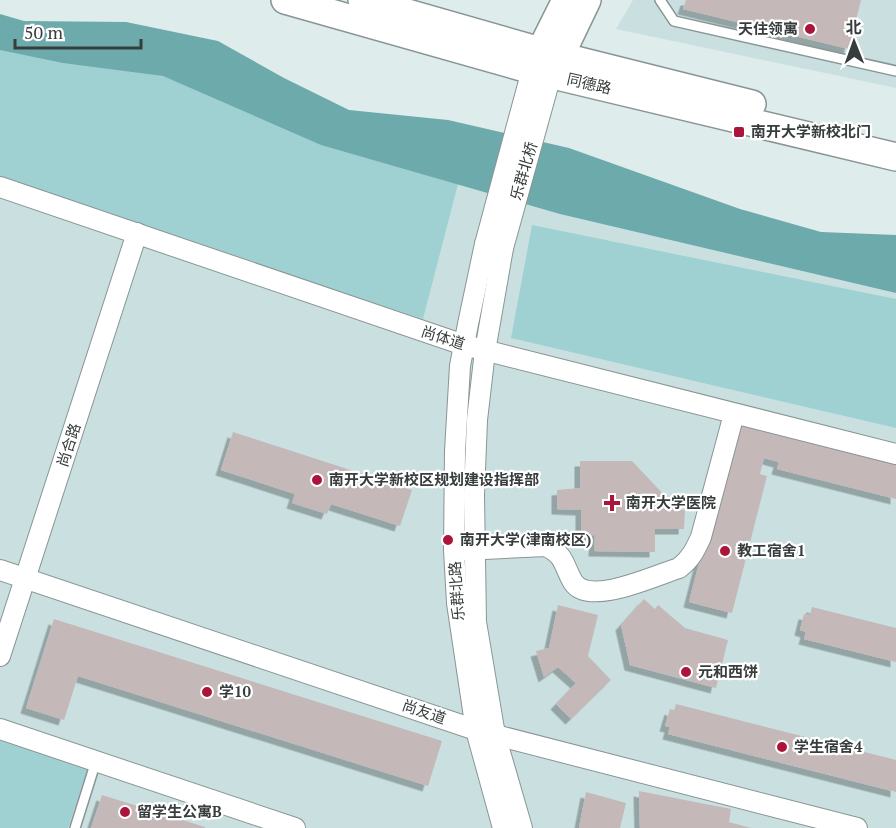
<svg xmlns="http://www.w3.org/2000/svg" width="896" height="828" viewBox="0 0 896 828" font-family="'PT Serif','Noto Sans SC',serif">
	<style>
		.built { fill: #cae0e0 }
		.green { fill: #9fd1d3 }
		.water { fill: #6daaac }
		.building { fill: #c4b8b9; filter: url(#shadow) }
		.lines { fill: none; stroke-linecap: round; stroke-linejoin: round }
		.lane-casing { stroke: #899595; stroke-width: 12 }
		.street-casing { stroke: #899595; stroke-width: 22 }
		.secondary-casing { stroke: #899595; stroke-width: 30 }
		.lane { stroke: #fff; stroke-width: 9 }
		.street { stroke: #fff; stroke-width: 20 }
		.secondary { stroke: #fff; stroke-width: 27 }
		.poi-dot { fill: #ab153b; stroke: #fff; stroke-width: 2 }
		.labels { text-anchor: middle; stroke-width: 4.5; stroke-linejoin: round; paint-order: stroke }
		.poi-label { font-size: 15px; font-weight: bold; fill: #373c3c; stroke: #fff; text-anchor: start }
		.street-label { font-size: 15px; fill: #373c3c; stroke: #fff }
	</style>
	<defs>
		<filter id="shadow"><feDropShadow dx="-5.5" dy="5.5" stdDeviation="0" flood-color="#0004"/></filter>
	</defs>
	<rect width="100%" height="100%" fill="#dfecec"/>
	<g class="built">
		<path d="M633,0H896V88L616,29Z"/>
		<path d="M0,19L351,119L896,252V828H0Z"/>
	</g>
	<g class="green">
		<path d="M0,46L163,76L458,184L423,319L0,178Z"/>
		<path d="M532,225L896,299V428L511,338Z"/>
		<path d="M0,739L88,768L68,828H0Z"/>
	</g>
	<path class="water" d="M0,14L24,21L126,22L218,41L284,78L349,110L448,120L569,148L740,209L821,232L896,235V293L560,214L321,145L163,76L63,63L0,50Z"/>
	<g class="building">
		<path d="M686,0H861L849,49L683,9Z"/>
		<path d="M736,420L896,461V499L777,469L779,462L764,458L760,474L767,476L732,613L689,602Z"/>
		<path d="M233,432L412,490L400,526L331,504L327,514L292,503L295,494L221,470Z"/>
		<path d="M580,461H632L667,498V508L685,510L684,529H655V552L594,551L595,535L581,536V510L557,509V490L580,488Z"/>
		<path d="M644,599L655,609L658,605L685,628L728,640L716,688L630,665L621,625Z"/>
		<path d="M558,605L598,615L588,656L611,680L571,719L556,704L576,683L558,667L544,677L536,651L549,648Z"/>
		<path d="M812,607L896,628V662L804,639L806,632L800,630L804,614L810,615Z"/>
		<path d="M54,619L442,741L428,786L78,676L64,720L26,708Z"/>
		<path d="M676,704L896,760V792L668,734L670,727L665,726L670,709L674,711Z"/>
		<path d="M639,791L731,809L729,822L751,828H640Z"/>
		<path d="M586,792L626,803L620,828H579Z"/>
		<path d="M102,795L205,827V828H91Z"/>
	</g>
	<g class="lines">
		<g class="lane-casing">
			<g id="lane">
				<path d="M660,0L674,21L896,71"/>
				<path d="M75,828L96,761"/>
			</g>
		</g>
		<g class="street-casing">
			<g id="street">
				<path d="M0,187L464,345L896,454"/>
				<path d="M485,244L503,248L485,351L477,420L474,495L476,622L495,735L522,828"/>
				<path d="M503,248L551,75"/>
				<path d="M463,550L546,546C566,556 563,565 573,582C589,607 656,575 679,568C691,559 695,550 701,537L734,414"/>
				<path d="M0,570L476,730L857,828"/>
				<path d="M0,656L137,233"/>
				<path d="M0,729L295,828"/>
				<path d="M503,828L476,730L457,603L454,550L455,451L460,366L468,324L485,244L532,70"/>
			</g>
		</g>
		<g class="secondary-casing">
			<g id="secondary">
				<path d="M285,0L532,70L896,157"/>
				<path d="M362,0L540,51L752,104"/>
				<path d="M533,66L566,0"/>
				<path d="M553,71L587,0"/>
			</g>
		</g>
		<use href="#lane" class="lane"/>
		<use href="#street" class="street"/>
		<use href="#secondary" class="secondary"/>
	</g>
	<g class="poi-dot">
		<circle cx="810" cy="29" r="6"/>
		<rect x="733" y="126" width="12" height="12" rx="3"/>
		<circle cx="317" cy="480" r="6"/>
		<path d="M609 494h6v6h6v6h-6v6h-6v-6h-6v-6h6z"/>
		<circle cx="448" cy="540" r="6"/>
		<circle cx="725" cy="551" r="6"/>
		<circle cx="686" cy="672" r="6"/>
		<circle cx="207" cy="692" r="6"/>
		<circle cx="782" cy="747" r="6"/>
		<circle cx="125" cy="812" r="6"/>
	</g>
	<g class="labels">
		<g class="poi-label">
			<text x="798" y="34" text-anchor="end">天住领寓</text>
			<text x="751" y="137">南开大学新校北门</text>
			<text x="329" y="485">南开大学新校区规划建设指挥部</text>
			<text x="626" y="508">南开大学医院</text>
			<text x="460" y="545">南开大学(津南校区)</text>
			<text x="737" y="556">教工宿舍1</text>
			<text x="698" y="677">元和西饼</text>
			<text x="219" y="697">学10</text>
			<text x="794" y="752">学生宿舍4</text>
			<text x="137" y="817">留学生公寓B</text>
		</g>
		<g class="street-label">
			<text transform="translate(589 84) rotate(13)" y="5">同德路</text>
			<text transform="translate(524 171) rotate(-74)" y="5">乐群北桥</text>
			<text transform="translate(443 338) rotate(18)" y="5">尚体道</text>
			<text transform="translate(69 445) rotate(-72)" y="5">尚合路</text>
			<text transform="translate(457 591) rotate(-94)" y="5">乐群北路</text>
			<text transform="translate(424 712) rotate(19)" y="5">尚友道</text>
		</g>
	</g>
	<g transform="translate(854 42) rotate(359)" stroke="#ffffff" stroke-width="4.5" paint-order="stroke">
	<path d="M0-4.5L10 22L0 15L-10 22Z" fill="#373c3c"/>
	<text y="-9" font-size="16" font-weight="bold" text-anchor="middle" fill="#373c3c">北</text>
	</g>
	<path d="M15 39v9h126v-9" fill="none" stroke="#373c3c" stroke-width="3"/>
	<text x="24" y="39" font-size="18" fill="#373c3c" stroke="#ffffff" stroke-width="4.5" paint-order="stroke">50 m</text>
</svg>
